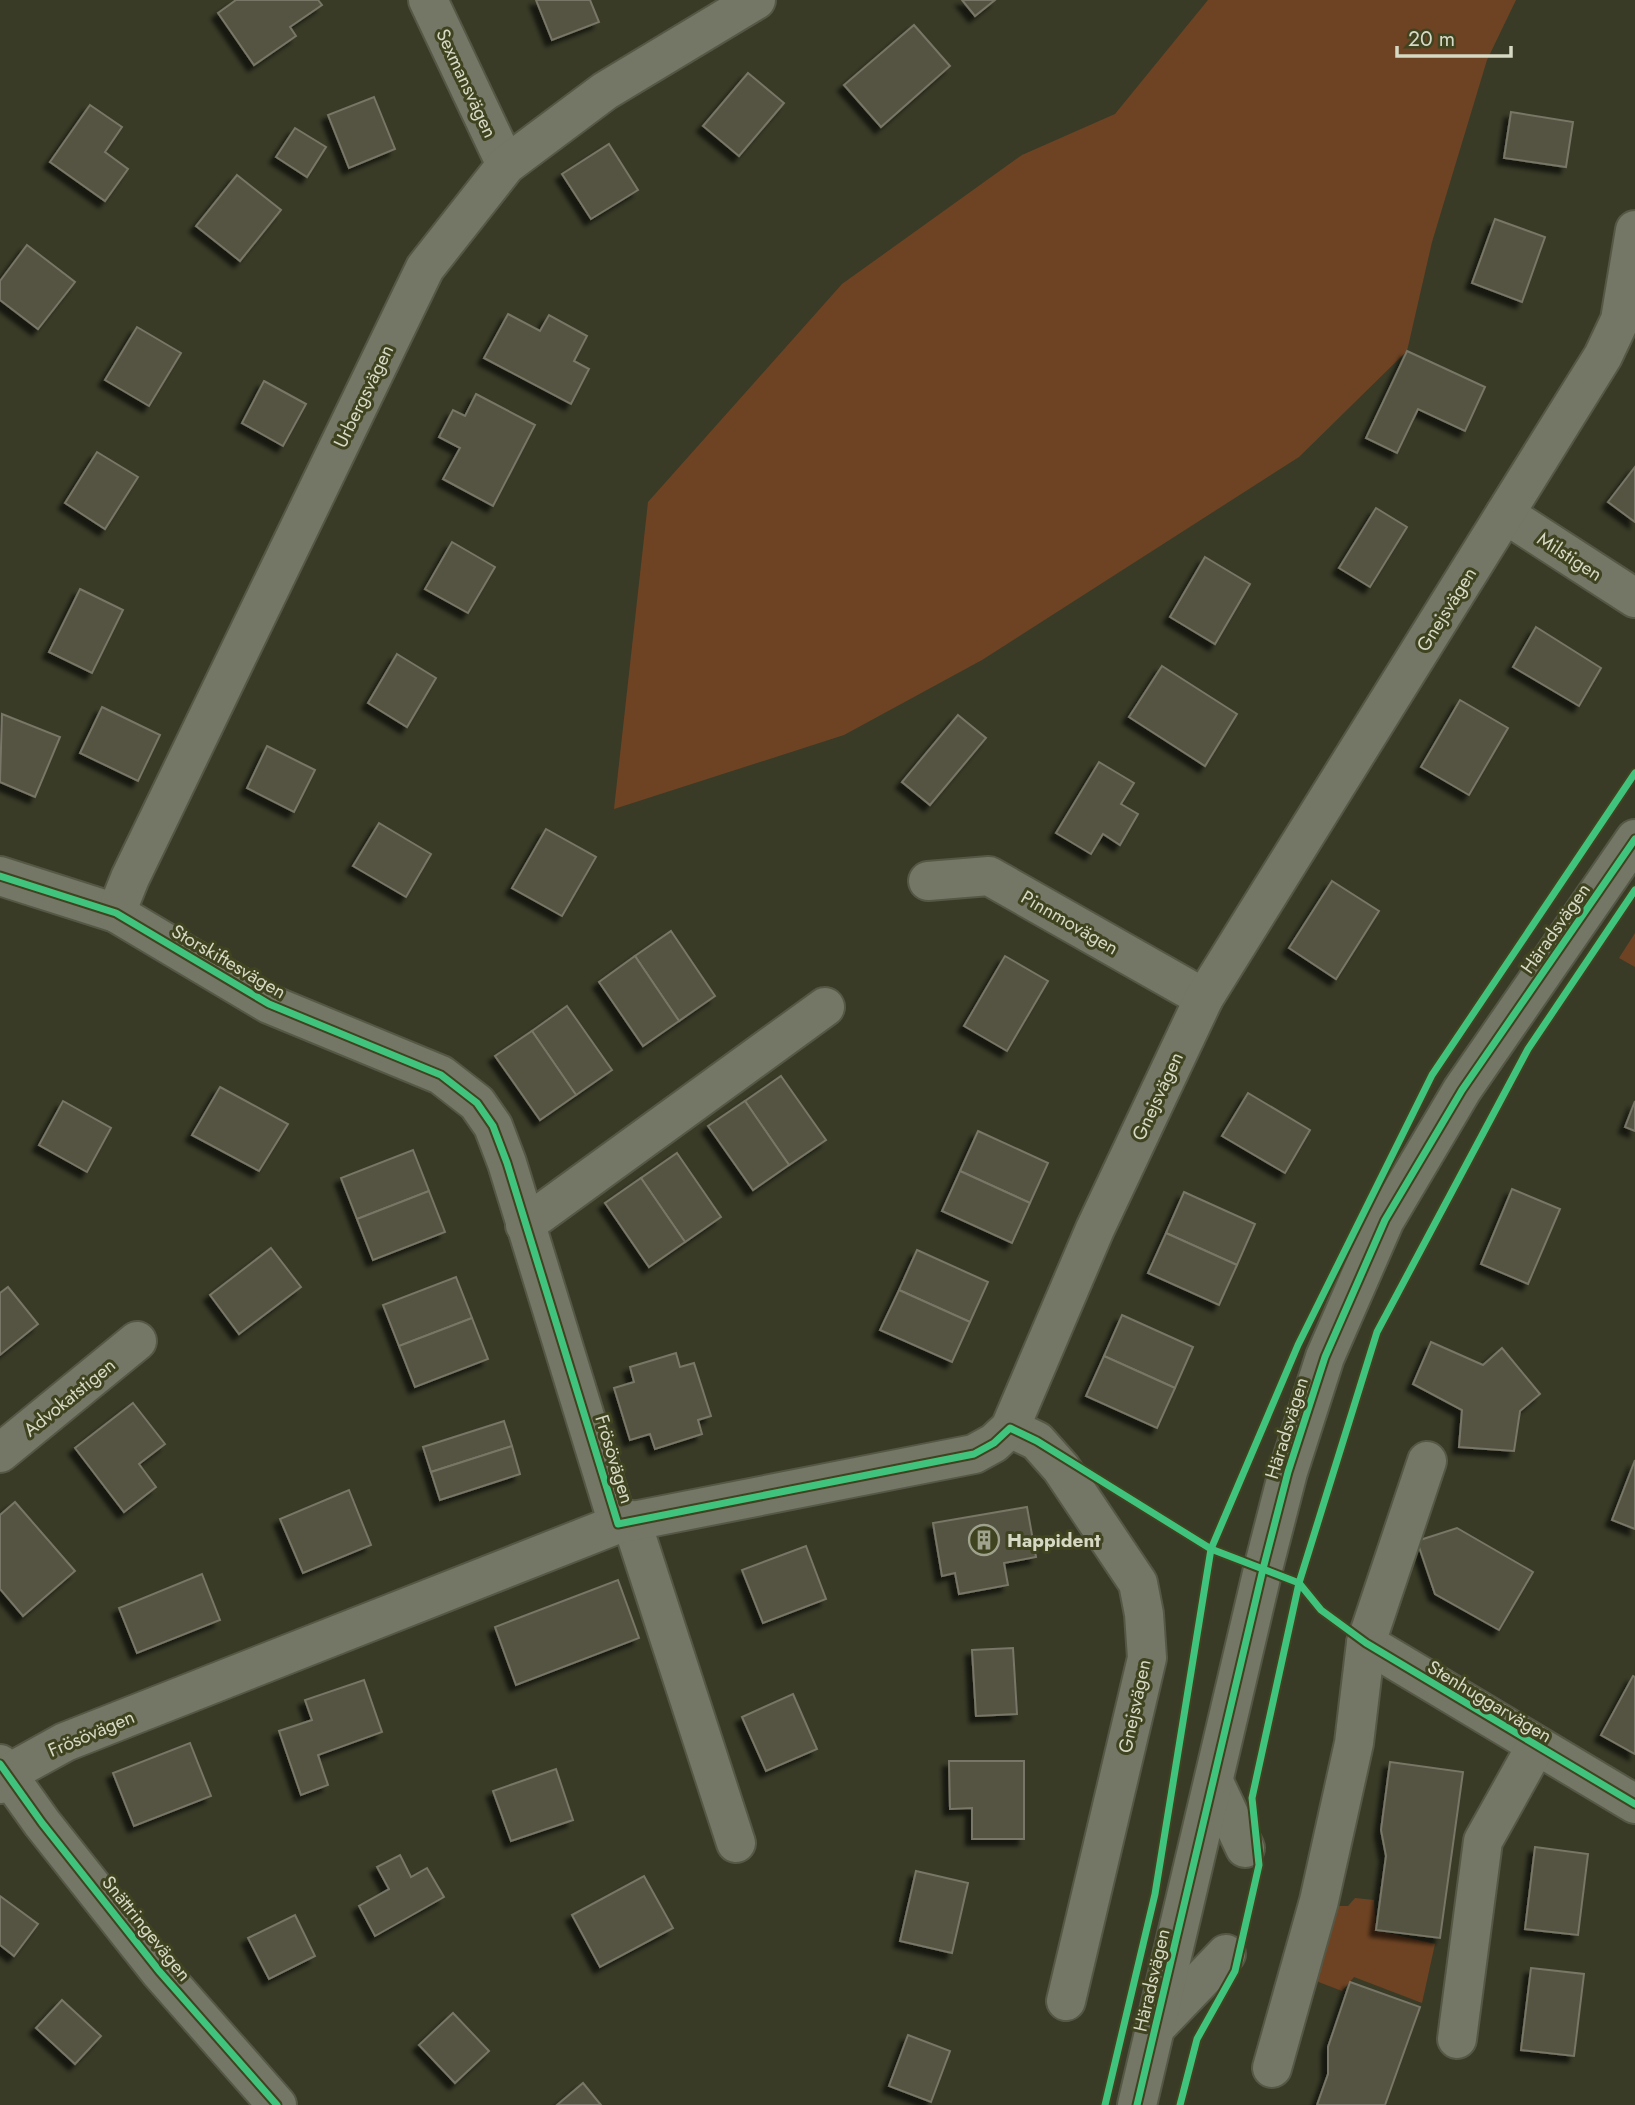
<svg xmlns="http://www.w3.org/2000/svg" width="1635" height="2105" viewBox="0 0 1635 2105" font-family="Jost,sans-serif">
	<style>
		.green { fill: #6e4323 }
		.building { fill: #545342; stroke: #787666; stroke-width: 2; filter: url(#shadow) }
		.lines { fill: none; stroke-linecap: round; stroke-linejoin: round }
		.minor-casing { stroke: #565846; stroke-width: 42 }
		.minor { stroke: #747666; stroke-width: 38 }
		.cycleway-casing { stroke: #40431f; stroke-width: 11 }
		.cycleway { stroke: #40c37c; stroke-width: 7 }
		.labels { text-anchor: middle; stroke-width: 6; stroke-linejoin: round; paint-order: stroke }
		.street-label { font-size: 19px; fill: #d6d9c4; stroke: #40431f }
		.poi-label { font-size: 19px; font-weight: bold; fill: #d6d9c4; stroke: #40431f; text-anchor: start }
	</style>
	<defs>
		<filter id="shadow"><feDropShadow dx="-6" dy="6" stdDeviation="2" flood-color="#0009"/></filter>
	</defs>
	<rect width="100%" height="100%" fill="#393b27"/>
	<g class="green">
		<path d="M1208,0H1516L1487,60L1432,242L1407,351L1299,457L982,660L844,735L614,809L648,502L842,284L1022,155L1115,114Z"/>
		<path d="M1635,933V967L1619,958Z"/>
		<path d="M1355,1898L1374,1900L1376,1930L1435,1944L1422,2003L1354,1977L1342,1991L1316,1981L1333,1906H1348Z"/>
	</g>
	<g class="building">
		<path d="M236,0H318L322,5L290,27L296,36L254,65L218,13Z"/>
		<path d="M536,0H590L599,22L552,40Z"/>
		<path d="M962,0H995L975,16Z"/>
		<path d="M914,25L950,66L881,127L844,85Z"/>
		<path d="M748,73L784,103L739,156L703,126Z"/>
		<path d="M374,97L395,149L349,168L328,115Z"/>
		<path d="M90,105L122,127L105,152L128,169L105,201L50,162Z"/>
		<path d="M1511,112L1573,122L1566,167L1504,158Z"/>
		<path d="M295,128L326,147L307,177L276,157Z"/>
		<path d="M609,144L638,190L591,219L562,174Z"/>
		<path d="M237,175L281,210L240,261L196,226Z"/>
		<path d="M1495,219L1545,237L1522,302L1472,283Z"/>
		<path d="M27,245L75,282L38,329L0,300V281Z"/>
		<path d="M508,314L540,331L549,315L587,336L574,361L589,369L571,404L484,358Z"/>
		<path d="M137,327L181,353L149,406L105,380Z"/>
		<path d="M1407,351L1485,387L1465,431L1418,409L1397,453L1366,438Z"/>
		<path d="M264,381L306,404L283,446L242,423Z"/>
		<path d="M476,394L535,425L493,506L443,479L460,448L439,437L453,410L465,416Z"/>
		<path d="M97,452L138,477L105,529L65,503Z"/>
		<path d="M1635,467V522L1608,502Z"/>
		<path d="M1376,508L1407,527L1370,587L1339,568Z"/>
		<path d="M452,542L495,567L468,613L425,589Z"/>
		<path d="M1205,557L1250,584L1215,644L1170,617Z"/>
		<path d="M80,589L123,610L92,673L49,652Z"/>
		<path d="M1536,627L1601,668L1579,706L1513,667Z"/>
		<path d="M397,654L436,678L407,727L368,703Z"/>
		<path d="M1162,666L1237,714L1205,766L1129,717Z"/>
		<path d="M1460,700L1508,728L1469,795L1421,767Z"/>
		<path d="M102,707L160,735L138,781L80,753Z"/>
		<path d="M2,714L60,737L35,797L0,782Z"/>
		<path d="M958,715L986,738L930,805L902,782Z"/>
		<path d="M267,746L315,770L294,812L247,788Z"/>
		<path d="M1099,762L1134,783L1121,804L1138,814L1120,845L1103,834L1091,854L1056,833Z"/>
		<path d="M379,823L431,854L406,897L353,866Z"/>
		<path d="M546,829L596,857L562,916L512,888Z"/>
		<path d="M1332,881L1379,911L1336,979L1289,948Z"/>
		<path d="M671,931L715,996L679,1021L635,956Z"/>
		<path d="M635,956L679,1021L643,1046L599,982Z"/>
		<path d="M1005,956L1048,981L1007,1051L964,1026Z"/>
		<path d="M567,1006L612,1070L576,1095L532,1031Z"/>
		<path d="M532,1031L576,1095L540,1120L495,1056Z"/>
		<path d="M781,1076L826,1140L789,1165L745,1101Z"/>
		<path d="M220,1087L288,1124L259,1171L192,1135Z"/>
		<path d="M1248,1093L1310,1130L1285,1173L1222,1136Z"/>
		<path d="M63,1101L111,1128L87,1172L39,1145Z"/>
		<path d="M745,1101L789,1165L753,1190L708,1126Z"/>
		<path d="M1635,1101V1131L1625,1127Z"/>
		<path d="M978,1131L1048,1163L1030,1203L960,1171Z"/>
		<path d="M413,1150L429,1191L357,1219L341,1178Z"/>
		<path d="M677,1153L721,1217L685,1242L641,1178Z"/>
		<path d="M960,1171L1030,1203L1012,1243L942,1211Z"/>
		<path d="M641,1178L685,1242L649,1267L605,1203Z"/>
		<path d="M1512,1189L1560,1209L1528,1284L1481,1264Z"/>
		<path d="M429,1191L445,1232L373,1260L357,1219Z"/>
		<path d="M1184,1192L1255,1224L1237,1265L1166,1233Z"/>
		<path d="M1166,1233L1237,1265L1219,1305L1148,1273Z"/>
		<path d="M271,1248L301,1287L239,1334L210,1295Z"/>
		<path d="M917,1250L988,1282L970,1322L899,1290Z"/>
		<path d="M456,1277L472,1318L399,1346L383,1305Z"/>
		<path d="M8,1287L38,1324L0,1355V1293Z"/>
		<path d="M899,1290L970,1322L952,1362L880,1330Z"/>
		<path d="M1122,1315L1193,1347L1175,1388L1104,1356Z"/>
		<path d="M472,1318L488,1359L415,1387L399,1346Z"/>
		<path d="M1431,1342L1483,1365L1502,1348L1540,1394L1520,1411L1514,1451L1459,1447L1462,1410L1413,1384Z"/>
		<path d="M676,1353L680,1367L694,1363L711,1416L698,1420L702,1434L655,1449L650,1434L630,1440L614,1388L634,1382L630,1367Z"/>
		<path d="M1104,1356L1175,1388L1157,1428L1086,1396Z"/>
		<path d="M133,1403L165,1444L139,1464L156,1487L124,1512L75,1448Z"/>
		<path d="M504,1421L512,1446L431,1472L423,1447Z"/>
		<path d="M512,1446L520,1474L440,1500L431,1472Z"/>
		<path d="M1635,1460V1529L1612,1520Z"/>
		<path d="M349,1490L371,1545L303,1573L280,1519Z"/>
		<path d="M15,1502L75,1571L23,1616L0,1589V1515Z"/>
		<path d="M1027,1507L1036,1557L1004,1563L1008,1585L959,1594L955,1573L942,1576L933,1523Z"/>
		<path d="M1457,1528L1533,1572L1499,1630L1435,1594L1417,1541Z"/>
		<path d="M806,1546L826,1599L763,1623L742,1570Z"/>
		<path d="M202,1574L220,1620L137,1653L119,1608Z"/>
		<path d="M618,1580L639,1638L516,1685L495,1627Z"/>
		<path d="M1013,1648L1017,1714L976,1716L972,1650Z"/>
		<path d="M1633,1676L1635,1677V1754L1601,1735Z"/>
		<path d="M364,1680L382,1732L318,1755L328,1785L301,1795L279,1731L312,1720L305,1700Z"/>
		<path d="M793,1694L817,1749L766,1771L742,1717Z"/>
		<path d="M190,1743L211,1796L134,1826L113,1773Z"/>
		<path d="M949,1761H1024V1839H972V1808L950,1809Z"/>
		<path d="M1390,1762L1463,1772L1440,1938L1376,1930L1386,1856L1381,1830Z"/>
		<path d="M556,1769L573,1820L511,1841L493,1791Z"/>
		<path d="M1535,1847L1588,1854L1578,1935L1525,1929Z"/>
		<path d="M400,1855L411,1877L427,1868L444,1897L375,1936L359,1906L389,1889L377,1867Z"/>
		<path d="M916,1871L968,1883L952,1953L900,1941Z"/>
		<path d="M644,1876L673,1928L600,1967L572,1915Z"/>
		<path d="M0,1896L38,1924L14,1956L0,1945Z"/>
		<path d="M295,1915L315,1956L269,1979L248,1938Z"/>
		<path d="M1531,1968L1584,1974L1574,2056L1521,2050Z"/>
		<path d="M1350,1982L1420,2007L1385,2105H1317L1328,2074V2047Z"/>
		<path d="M62,2000L101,2036L75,2064L36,2028Z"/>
		<path d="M453,2013L489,2051L455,2083L419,2045Z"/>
		<path d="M908,2035L950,2051L931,2102L889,2086Z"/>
		<path d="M583,2083L601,2105H557Z"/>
	</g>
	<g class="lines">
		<g class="minor-casing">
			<g id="minor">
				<path d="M428,0L506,165"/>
				<path d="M1505,514L1635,598"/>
				<path d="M0,876L116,913L269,1004L441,1075L477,1103L493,1126L507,1163L618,1524"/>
				<path d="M928,881L989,876L1204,998"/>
				<path d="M116,913L130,878L425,268L506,165L605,91L756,0"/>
				<path d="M525,1225L825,1007"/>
				<path d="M1010,1428L1037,1441L1061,1468L1138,1583L1144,1614L1147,1658L1066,2001"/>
				<path d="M0,1453L137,1341"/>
				<path d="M631,1520L736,1843"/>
				<path d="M1366,1643L1635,1804"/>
				<path d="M0,1764L42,1823L160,1972L277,2105"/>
				<path d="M1214,1782L1245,1848"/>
				<path d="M0,1784L7,1774L65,1742L618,1524L974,1454L994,1443L1010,1428L1095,1229L1204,998L1603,356L1620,320L1635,230"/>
				<path d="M1157,2026L1226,1954"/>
				<path d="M1457,2039L1483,1841L1536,1746"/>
				<path d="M1272,2068L1319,1901L1354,1743L1366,1643L1427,1461"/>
				<path d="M1137,2105L1263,1569L1288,1472L1325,1357L1385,1220L1462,1090L1635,839"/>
			</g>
		</g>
		<use href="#minor" class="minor"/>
		<g class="cycleway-casing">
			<g id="cycleway">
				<path d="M0,876L116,913L269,1004L441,1075L477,1103L493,1126L507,1163L618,1524L974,1454L994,1443L1010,1428L1037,1441L1211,1549L1299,1583L1321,1610L1366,1643L1635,1804"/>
				<path d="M0,1764L42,1823L160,1972L277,2105"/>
				<path d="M1105,2105L1155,1894L1211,1549L1298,1345L1432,1075L1635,773"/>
				<path d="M1137,2105L1263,1569L1288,1472L1325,1357L1385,1220L1462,1090L1635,839"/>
				<path d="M1180,2105L1197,2039L1235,1971L1259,1865L1252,1798L1299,1583L1377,1332L1528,1049L1635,890"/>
			</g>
		</g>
		<use href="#cycleway" class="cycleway"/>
	</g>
	<defs>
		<g id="building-ring" transform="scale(1.575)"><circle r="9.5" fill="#40431f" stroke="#9fa28d" stroke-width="1.5"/><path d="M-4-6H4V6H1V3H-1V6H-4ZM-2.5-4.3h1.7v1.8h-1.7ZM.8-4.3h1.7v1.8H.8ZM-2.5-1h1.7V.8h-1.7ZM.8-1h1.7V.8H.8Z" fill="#9fa28d"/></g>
	</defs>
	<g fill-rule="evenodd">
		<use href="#building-ring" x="984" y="1540"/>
	</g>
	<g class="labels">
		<g class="street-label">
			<text transform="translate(467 83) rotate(65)" y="7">Sexmansvägen</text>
			<text transform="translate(363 396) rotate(-64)" y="7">Urbergsvägen</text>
			<text transform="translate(1570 556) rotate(33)" y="7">Milstigen</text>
			<text transform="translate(1446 609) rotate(-58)" y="7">Gnejsvägen</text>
			<text transform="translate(1070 922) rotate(30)" y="7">Pinnmovägen</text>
			<text transform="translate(1555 928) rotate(-55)" y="7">Häradsvägen</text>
			<text transform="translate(229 961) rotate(30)" y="7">Storskiftesvägen</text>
			<text transform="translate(1157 1096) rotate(-65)" y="7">Gnejsvägen</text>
			<text transform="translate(69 1397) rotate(-39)" y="7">Advokatstigen</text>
			<text transform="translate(1286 1428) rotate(-73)" y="7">Häradsvägen</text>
			<text transform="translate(615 1459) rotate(73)" y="7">Frösövägen</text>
			<text transform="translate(1490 1701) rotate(31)" y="7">Stenhuggarvägen</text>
			<text transform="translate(1134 1706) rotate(-78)" y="7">Gnejsvägen</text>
			<text transform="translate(91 1733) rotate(-23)" y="7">Frösövägen</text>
			<text transform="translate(147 1928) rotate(51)" y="7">Snättringevägen</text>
			<text transform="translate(1151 1980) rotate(-77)" y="7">Häradsvägen</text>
		</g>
		<g class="poi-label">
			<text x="1007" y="1547">Happident</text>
		</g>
	</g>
	<path d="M1397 46v10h114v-10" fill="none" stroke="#d6d9c4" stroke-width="3.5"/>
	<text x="1408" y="46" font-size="21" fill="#d6d9c4" stroke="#40431f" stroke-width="5" paint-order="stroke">20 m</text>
</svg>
